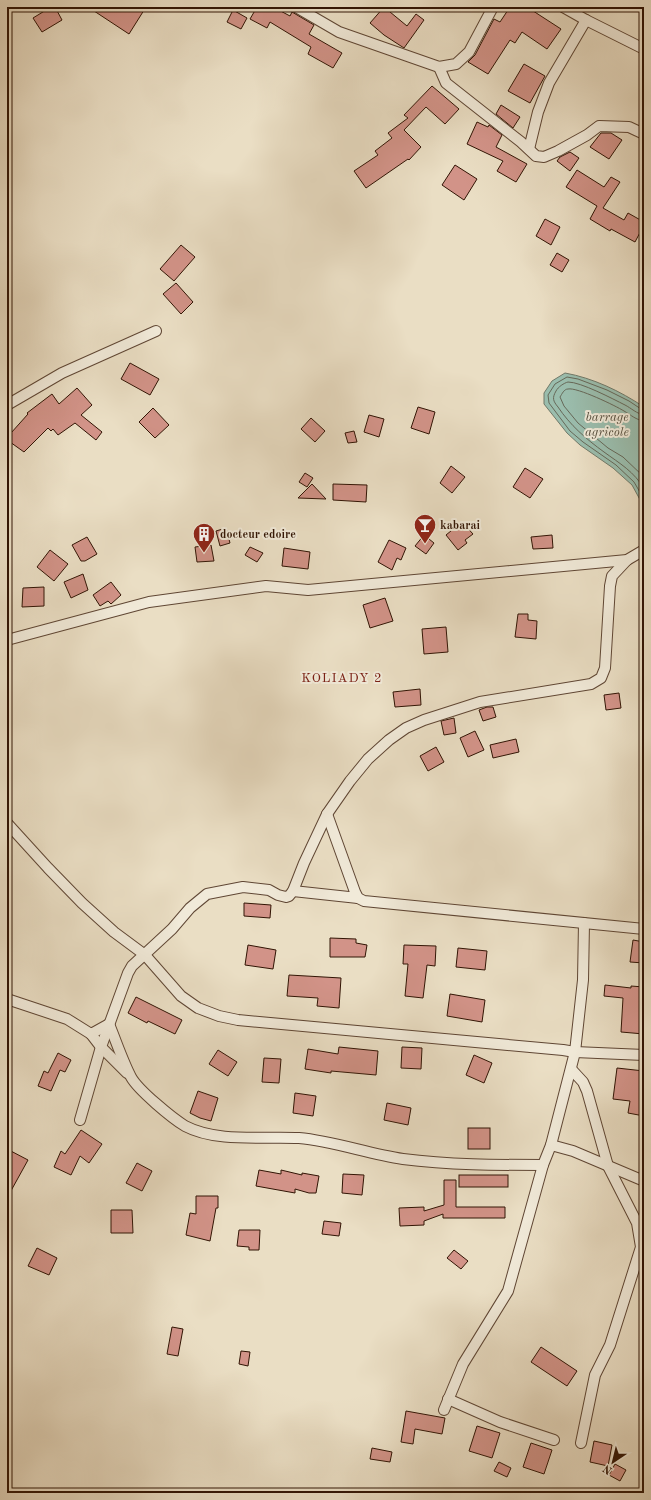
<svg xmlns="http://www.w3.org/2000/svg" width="651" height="1500" viewBox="0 0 651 1500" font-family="'Old Standard TT',serif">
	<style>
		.water { fill: #9abdad; stroke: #707969 }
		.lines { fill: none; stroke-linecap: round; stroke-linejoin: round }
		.shore { stroke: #666858; stroke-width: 1 }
		.building { fill: #d29388; stroke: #311404 }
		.minor-casing { stroke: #5f4634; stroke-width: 12 }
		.minor { stroke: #f1ead9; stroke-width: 10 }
		.labels { text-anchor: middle; stroke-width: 4; stroke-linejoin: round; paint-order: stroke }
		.poi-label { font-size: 12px; font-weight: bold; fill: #311404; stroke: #f1ead9; text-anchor: start }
		.water-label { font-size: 13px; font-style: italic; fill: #564f3f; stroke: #f1ead9 }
		.neighbourhood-label { font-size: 13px; letter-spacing: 1px; fill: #7a1f14; stroke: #f1ead9 }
	</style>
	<rect width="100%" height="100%" fill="#eadec4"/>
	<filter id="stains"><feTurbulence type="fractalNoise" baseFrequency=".005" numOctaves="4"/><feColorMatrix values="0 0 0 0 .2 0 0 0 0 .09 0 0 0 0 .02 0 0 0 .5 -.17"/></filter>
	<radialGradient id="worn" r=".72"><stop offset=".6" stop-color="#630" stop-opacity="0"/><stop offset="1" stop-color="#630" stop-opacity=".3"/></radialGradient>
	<path class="water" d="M565,373C593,378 620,391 644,407V507L632,485L613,468L580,445L567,433L544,404V393L552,381Z"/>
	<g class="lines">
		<g class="shore">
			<path d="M644,410L641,409L629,401L607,390L578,379L567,377L555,384L548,395L549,403L570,431L583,442L616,465L634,482L644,499"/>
			<path d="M644,415C637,414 631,408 625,405C613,399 581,382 568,382C564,383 558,387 556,391C552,398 553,401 558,407C570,425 586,439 604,452C619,463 635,472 644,489"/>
			<path d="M644,421C636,420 631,415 624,411C616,406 577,387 568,389C564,389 562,394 560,397L564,406L578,423L608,448L623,457L644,477"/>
		</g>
	</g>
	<g class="building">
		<path d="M51,7H55L62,20L42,32L33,18Z"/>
		<path d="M88,7H146L129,34Z"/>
		<path d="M257,7H273L290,16L292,12L314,25L309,34L342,53L333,68L308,54L311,47L270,22L267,28L250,19Z"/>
		<path d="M384,7L407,26L416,14L424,20L404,48L384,35L370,23Z"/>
		<path d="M510,7H527L561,29L547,49L522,32L515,43L510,40L488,74L468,62L475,55L494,19L500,22Z"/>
		<path d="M233,10L247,18L241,29L227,22Z"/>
		<path d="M524,64L545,76L530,103L508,91Z"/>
		<path d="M432,86L459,109L445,124L426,107L404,130L421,147L409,160L408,159L366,188L354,171L378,155L375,151L392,138L388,133L408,118L404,115Z"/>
		<path d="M501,105L520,117L513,128L496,114Z"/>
		<path d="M477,122L488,127L489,125L502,135L496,147L527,164L516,182L497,171L503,161L467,144Z"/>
		<path d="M601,133H611L622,140L609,159L590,147Z"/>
		<path d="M570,152L579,158L570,171L557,161L560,157Z"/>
		<path d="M455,165L477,179L464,200L442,185Z"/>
		<path d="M577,170L604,187L611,177L620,182L603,208L624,220L628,213L644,222V225L635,242L611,229L610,231L590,219L597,206L566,187Z"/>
		<path d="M545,219L560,227L551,245L536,236Z"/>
		<path d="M181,245L195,257L174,281L160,269Z"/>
		<path d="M557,253L569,260L562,272L550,265Z"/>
		<path d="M176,283L193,302L181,314L163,294Z"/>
		<path d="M130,363L159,379L150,395L121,379Z"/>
		<path d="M77,388L92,405L81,415L102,432L96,440L75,423L58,435L53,429L51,431L48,428L24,452L10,442L11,433L28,414L27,413L52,394L59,404Z"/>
		<path d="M418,407L435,412L429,434L411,428Z"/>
		<path d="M153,408L169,425L155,438L139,422Z"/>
		<path d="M369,415L384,419L379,437L364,432Z"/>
		<path d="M311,418L325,431L315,442L301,429Z"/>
		<path d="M354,431L357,442L348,443L345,433Z"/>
		<path d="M451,466L465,477L452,493L440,483Z"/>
		<path d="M525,468L543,479L530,498L513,487Z"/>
		<path d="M305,473L313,478L307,487L299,482Z"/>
		<path d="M312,484L326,499L298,498Z"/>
		<path d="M333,484L367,485L366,502L333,500Z"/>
		<path d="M462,522L473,534L465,540L467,543L458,550L446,535Z"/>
		<path d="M226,528L230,543L220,546L216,531Z"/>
		<path d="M424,535L434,543L426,554L415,546Z"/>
		<path d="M552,535L553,548L533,549L531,537Z"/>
		<path d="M87,537L97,554L85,561H81L72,545Z"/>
		<path d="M389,540L406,548L401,560L397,558L392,570L378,562Z"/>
		<path d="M211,545L214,561L197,562L195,547Z"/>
		<path d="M250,547L263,553L257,562L245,555Z"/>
		<path d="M284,548L310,552L308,569L282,566Z"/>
		<path d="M50,550L68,564L54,581L37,567Z"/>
		<path d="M83,574L88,590L71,598L64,582Z"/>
		<path d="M111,582L121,595L111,604L108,601L100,606L93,595Z"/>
		<path d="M44,587V606L22,607L23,588Z"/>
		<path d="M385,598L393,621L370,628L363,605Z"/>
		<path d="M518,614H528V620L537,621L536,639L515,637Z"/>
		<path d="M446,627L448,652L424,654L422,629Z"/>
		<path d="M420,689L421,705L395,707L393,692Z"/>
		<path d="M619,693L621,708L606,710L604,695Z"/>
		<path d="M487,707H493L496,717L483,721L479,710Z"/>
		<path d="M454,718L456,733L444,735L441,721Z"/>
		<path d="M475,731L484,750L468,757L460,738Z"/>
		<path d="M516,739L519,752L493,758L490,745Z"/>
		<path d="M436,747L444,762L428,771L420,756Z"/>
		<path d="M244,903L271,905L270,918L244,916Z"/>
		<path d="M330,938L356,939V943L367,945L365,957H330Z"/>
		<path d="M633,940L644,942V963L630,962Z"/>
		<path d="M248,945L276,950L273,969L245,965Z"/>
		<path d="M404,945L436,946L435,966L427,965L423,998L405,996L408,964H403Z"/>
		<path d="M458,948L487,951L485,970L456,967Z"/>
		<path d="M289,975L341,978L339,1008L317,1006L318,998L287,996Z"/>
		<path d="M605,985L631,988V986L644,987V997H642L640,1020H644V1034L621,1032L623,998L604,996Z"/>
		<path d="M450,994L485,1000L482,1022L447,1016Z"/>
		<path d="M136,997L182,1020L175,1034L148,1021L147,1023L128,1013Z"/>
		<path d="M339,1047L378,1051L376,1075L331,1071V1073L305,1069L308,1049L338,1054Z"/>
		<path d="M402,1047L422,1048L421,1069L401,1068Z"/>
		<path d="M218,1050L237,1062L228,1076L209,1064Z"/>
		<path d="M58,1053L71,1060L65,1072L60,1070L51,1091L38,1086L44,1071L48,1073Z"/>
		<path d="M474,1055L492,1063L484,1083L466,1075Z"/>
		<path d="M264,1058L281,1059L279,1083L262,1082Z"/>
		<path d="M617,1068L644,1071L643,1105L644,1106V1116L628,1113L630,1101L613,1099Z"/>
		<path d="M198,1091L218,1098L211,1121L200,1118L190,1113Z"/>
		<path d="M295,1093L316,1096L313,1116L293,1113Z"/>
		<path d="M387,1103L411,1108L408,1125L384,1120Z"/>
		<rect x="468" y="1128" width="22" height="21"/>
		<path d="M81,1130L102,1144L89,1163L80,1156L71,1175L54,1167L61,1151L65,1154Z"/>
		<path d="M7,1149L28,1160L7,1198Z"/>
		<path d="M137,1163L152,1171L142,1191L126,1183Z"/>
		<path d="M259,1170L281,1174V1170L302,1175V1173L319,1176L316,1193H309L295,1189V1193L256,1186Z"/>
		<path d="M343,1174L364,1175L362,1195L342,1193Z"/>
		<rect x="459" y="1175" width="49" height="12"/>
		<path d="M444,1180H456V1207H505V1218H443V1214L424,1221V1225L400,1226L399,1208L424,1207V1211L444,1205Z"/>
		<path d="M196,1196H218V1208H216L210,1241L186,1235L190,1213L196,1214Z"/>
		<path d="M111,1210H132L133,1233H111Z"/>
		<path d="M324,1221L341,1223L339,1236L322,1234Z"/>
		<path d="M239,1230H260L259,1250H249V1247L237,1246Z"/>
		<path d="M37,1248L57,1258L49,1275L28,1266Z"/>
		<path d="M454,1250L468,1261L461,1269L447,1258Z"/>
		<path d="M172,1327L183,1329L178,1356L167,1354Z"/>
		<path d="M541,1347L577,1371L567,1386L531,1362Z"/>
		<path d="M241,1351L250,1352L248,1366L239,1364Z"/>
		<path d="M406,1411L445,1418L442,1434L415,1429L413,1444L401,1442Z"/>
		<path d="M477,1426L500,1433L492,1458L469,1451Z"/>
		<path d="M594,1441L612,1445L608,1466L590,1462Z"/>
		<path d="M531,1443L552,1450L544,1474L523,1467Z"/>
		<path d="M372,1448L392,1452L390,1462L370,1459Z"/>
		<path d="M499,1462L511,1468L507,1477L494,1471Z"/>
		<path d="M615,1464L626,1470L620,1481L609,1475Z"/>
	</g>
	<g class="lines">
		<g class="minor-casing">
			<g id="minor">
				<path d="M296,7L339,32L439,67L456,64L469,52L493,7"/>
				<path d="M563,7L586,20L644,49"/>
				<path d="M439,67L446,83L521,142L536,156L544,157L558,151L587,135L599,126L629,127L644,134"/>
				<path d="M529,149L538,112L549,83L586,20"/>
				<path d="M7,405L62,373L156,331"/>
				<path d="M7,640L149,602L266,586L308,590L627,560L644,550"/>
				<path d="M327,814L355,892L358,898L364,901L644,929"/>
				<path d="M7,823L48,868L82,903L114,932L145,955L181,996L198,1008L219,1016L238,1020L563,1050L575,1052L644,1055"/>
				<path d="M293,891L358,898"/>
				<path d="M7,999L67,1019L91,1034L109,1024C116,1041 123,1062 131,1077C138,1090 172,1118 185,1126C217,1143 264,1136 299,1138C334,1141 368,1154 403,1159C449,1165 496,1165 543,1165"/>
				<path d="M91,1034L101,1047L127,1073"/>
				<path d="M571,1069L583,1082L587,1091L608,1166L637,1223L641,1247L610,1345L595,1375L581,1443"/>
				<path d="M80,1120L101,1047L128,973L132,966L172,929L190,908L207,894L243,887L269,890L278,895L286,897L289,896L293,891L304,863L327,814L350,781L368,759L389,740L406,728L424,720L480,702L591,684L601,678L605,668L610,586L612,576L627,560"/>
				<path d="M551,1145L573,1151L644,1181"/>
				<path d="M448,1399L500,1422L554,1440"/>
				<path d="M444,1410L463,1364L508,1291L543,1165L551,1145L575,1052L583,980L584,923"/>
			</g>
		</g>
		<use href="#minor" class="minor"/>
	</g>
	<defs>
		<g id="bar-pin" transform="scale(1.15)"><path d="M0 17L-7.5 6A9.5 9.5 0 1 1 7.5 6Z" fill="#8f2418" stroke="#f1ead9"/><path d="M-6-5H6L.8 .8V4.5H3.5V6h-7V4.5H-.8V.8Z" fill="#fff"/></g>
		<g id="building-pin" transform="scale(1.15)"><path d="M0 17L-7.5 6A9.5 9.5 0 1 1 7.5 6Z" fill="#8f2418" stroke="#f1ead9"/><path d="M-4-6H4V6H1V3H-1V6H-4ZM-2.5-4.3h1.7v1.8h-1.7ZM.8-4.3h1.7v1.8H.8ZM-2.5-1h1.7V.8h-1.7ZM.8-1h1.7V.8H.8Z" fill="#fff"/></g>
	</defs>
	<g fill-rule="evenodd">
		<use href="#bar-pin" x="425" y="525"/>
		<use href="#building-pin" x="204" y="534"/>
	</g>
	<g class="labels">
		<g class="poi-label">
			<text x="440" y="529">kabarai</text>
			<text x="220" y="538">docteur edoire</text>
		</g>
		<g class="water-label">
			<text x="607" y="421">barrage<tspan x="607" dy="15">agricole</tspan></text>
		</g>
		<g class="neighbourhood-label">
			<text x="342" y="682">KOLIADY 2</text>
		</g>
	</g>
	<rect width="651" height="1500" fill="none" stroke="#eadec4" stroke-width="24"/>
	<rect x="8" y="8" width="635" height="1484" fill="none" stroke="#311404" stroke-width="2"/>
	<rect x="12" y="12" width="627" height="1476" fill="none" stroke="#311404"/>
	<g transform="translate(613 1462) rotate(215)" stroke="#f1ead9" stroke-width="3" paint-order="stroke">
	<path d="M0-3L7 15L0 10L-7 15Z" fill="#311404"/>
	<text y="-6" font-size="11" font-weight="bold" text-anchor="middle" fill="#311404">N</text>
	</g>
	<rect width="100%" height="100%" filter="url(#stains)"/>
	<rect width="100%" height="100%" fill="url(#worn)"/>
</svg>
